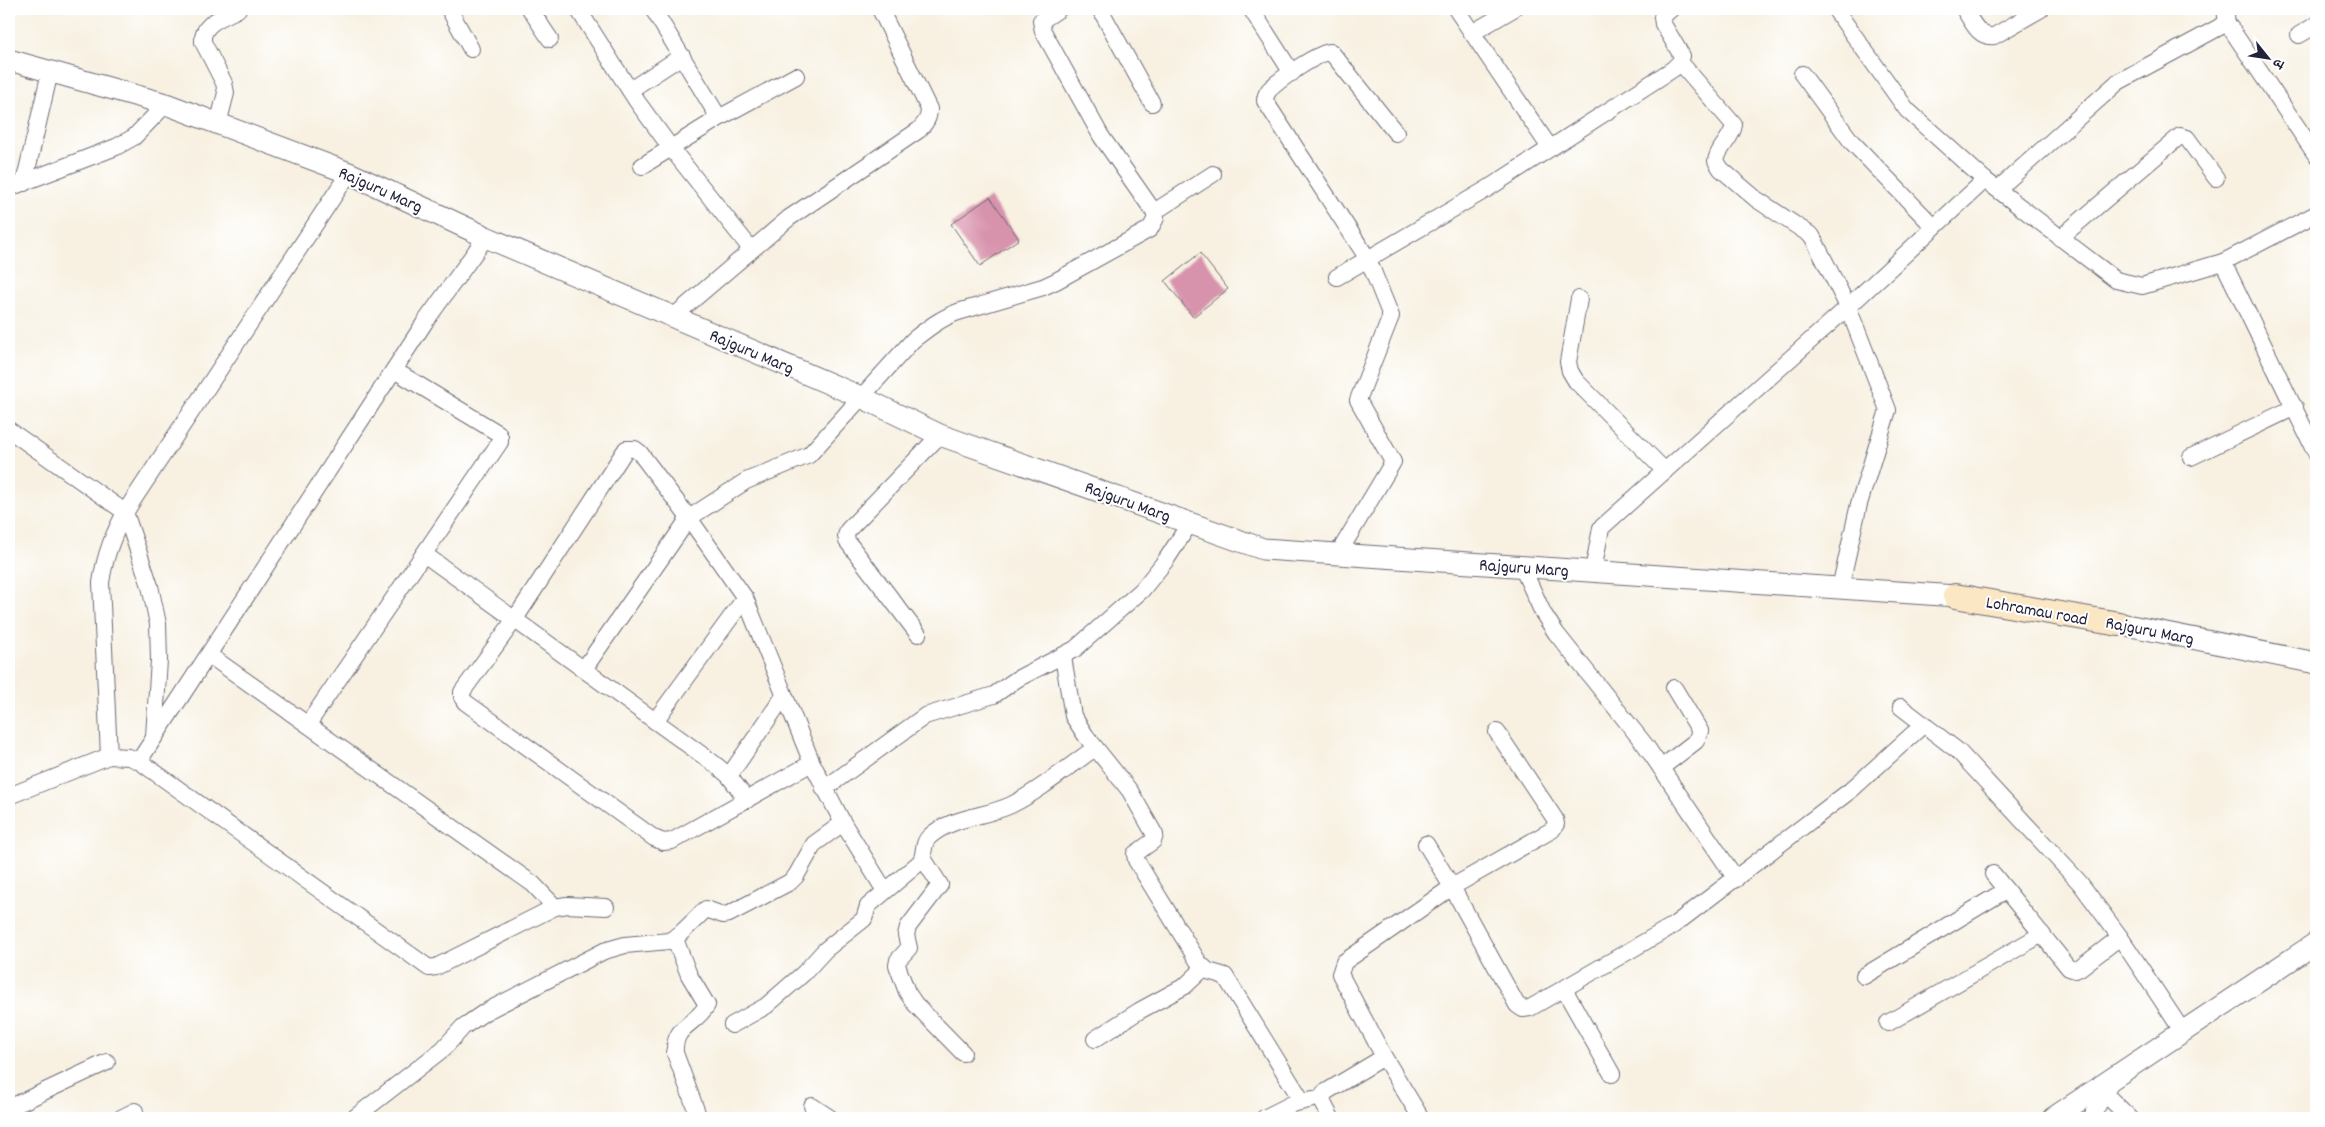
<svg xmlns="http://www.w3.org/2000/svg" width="2325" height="1127" viewBox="0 0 2325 1127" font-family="Dekko,'Playpen Sans Deva',sans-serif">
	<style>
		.building { fill: #d893ac }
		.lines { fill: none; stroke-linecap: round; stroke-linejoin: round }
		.minor-casing { stroke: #6d6a75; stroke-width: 18 }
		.tertiary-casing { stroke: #6d6a75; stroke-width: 23 }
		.secondary-casing { stroke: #6d6a75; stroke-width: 26 }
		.minor { stroke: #fff; stroke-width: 16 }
		.tertiary { stroke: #fff; stroke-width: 21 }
		.secondary { stroke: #fbe7c3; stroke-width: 24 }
		.labels { text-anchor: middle; stroke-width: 4; stroke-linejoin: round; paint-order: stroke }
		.street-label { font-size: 18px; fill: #22223b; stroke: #fff }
	</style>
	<rect width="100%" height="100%" fill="#fff"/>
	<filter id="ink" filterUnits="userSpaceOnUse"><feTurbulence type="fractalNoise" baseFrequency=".02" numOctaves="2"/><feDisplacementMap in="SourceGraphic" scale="10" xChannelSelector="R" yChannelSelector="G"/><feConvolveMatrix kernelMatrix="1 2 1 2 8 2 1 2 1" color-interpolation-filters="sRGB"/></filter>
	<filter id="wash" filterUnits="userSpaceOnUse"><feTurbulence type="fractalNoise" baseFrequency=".0096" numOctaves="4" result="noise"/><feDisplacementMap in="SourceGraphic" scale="20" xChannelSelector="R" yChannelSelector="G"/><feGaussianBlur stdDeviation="1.12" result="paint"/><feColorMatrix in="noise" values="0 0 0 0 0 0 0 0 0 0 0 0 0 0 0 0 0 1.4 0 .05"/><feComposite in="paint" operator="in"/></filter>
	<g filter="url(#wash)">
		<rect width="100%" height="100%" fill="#f8f1e2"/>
		<g id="blocks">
			<g class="building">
				<path d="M990,197L1019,239L980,266L951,224Z"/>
				<path d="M1200,253L1228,289L1193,317L1165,281Z"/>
			</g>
		</g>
	</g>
	<g filter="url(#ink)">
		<use href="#blocks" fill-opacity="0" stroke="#6d6a75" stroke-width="1"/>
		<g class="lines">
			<g class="minor-casing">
				<g id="minor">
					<path d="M449,9L471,49"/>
					<path d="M530,9L550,39"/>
					<path d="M578,9L636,100L671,148L751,249"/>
					<path d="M653,9L719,118"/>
					<path d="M1100,9L1152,103"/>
					<path d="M1251,9L1292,73"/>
					<path d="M1456,9L1550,148"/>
					<path d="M1835,9L1907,110L1985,180"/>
					<path d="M1964,9C1972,21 1978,38 1994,36L2041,9"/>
					<path d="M2227,23L2316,155"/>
					<path d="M1472,33L1513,9"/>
					<path d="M2299,35L2316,25"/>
					<path d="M1680,62L1734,125C1732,139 1718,147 1716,161L1721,169L1756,199L1812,236L1848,307L1888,410L1859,504L1840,588"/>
					<path d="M1802,74L1851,141L1934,227"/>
					<path d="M630,90L682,56"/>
					<path d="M218,124L226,93L224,83L203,42C201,23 224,17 238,9"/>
					<path d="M642,166L719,118L796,76"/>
					<path d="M24,183L50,72"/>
					<path d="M9,188L116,147L134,137L166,104"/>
					<path d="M1998,189L2118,82L2227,23L2225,9"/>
					<path d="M1154,212L1213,174"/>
					<path d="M2316,214L2223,262L2316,453"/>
					<path d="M2060,238L2180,136L2187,138L2216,178"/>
					<path d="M1337,277L1487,189L1673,69L1680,62L1682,56L1663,24L1662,17L1671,9"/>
					<path d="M1579,299L1568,362L1570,371L1576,381L1665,471"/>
					<path d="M673,317L789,218L919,130C925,123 929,119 929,109L880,9"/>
					<path d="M9,430L125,512L150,586L158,624L159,660L154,736"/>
					<path d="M2191,457L2295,407"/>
					<path d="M424,554L716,765L729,776L747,800"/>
					<path d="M1338,554L1393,462L1358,400L1391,316L1368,259L1265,101C1265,97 1266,94 1269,90C1279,80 1318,52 1331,52L1396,133"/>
					<path d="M1522,567L1543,613L1556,633L1646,746L1736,879"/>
					<path d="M1593,571L1601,528L1848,307L1985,180L2116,280L2142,286L2223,262"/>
					<path d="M918,634L847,541L846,536L848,530L940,435"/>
					<path d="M209,655L533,884L555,907"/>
					<path d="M1063,657L1073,716L1086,736L1130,791L1155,835L1153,841L1135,854L1136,860L1199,963L1208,971L1225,976L1302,1101"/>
					<path d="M584,669L689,518L746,481L809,455L913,340C927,329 941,318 958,312L1043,287L1056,281L1150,229L1156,218L1154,212L1101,136L1043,31L1041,21L1059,9"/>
					<path d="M1901,707L1958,751L2080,883L2120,937L2183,1032"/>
					<path d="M655,721L745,598"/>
					<path d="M308,724L500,442V437L498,433L394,370"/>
					<path d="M109,756L101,583C105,552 116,526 133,500L349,173"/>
					<path d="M139,761L425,322L486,237"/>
					<path d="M812,763L672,841L663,842L654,838L465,702L462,697V692L515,619L626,449H635L640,453L689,518L745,598L812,763L843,823L885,891"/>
					<path d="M1661,768L1696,741L1700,731L1674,688"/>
					<path d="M729,776L784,696"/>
					<path d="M824,789L925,716L994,695L1017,679L1075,649L1142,590L1166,560L1190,523"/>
					<path d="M9,796L109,756L129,757L139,761L429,968L436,967L555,907L567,905L606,907"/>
					<path d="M1426,844L1452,887L1517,1005L1523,1009L1530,1008L1674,925L1851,790L1924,724"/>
					<path d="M923,858L940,885L908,927L906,935L909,948L898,960L897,965L907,992L915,1004L963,1053"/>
					<path d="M1993,874L2069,968L2075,970L2080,968L2120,937"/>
					<path d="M675,939L689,975L707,1005C696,1025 673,1025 675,1053L699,1118"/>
					<path d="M1864,976L2006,890"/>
					<path d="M1564,989L1612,1074"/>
					<path d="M1888,1023L2042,934"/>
					<path d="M732,1025L766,1006L804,973L825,950L864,919L868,906L920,862C926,854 921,845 929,837C950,817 986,817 1011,805C1041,790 1068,767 1095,748"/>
					<path d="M1095,1039L1139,1011L1185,986L1203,969"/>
					<path d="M2105,1094L2130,1118"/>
					<path d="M812,1106L830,1118"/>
					<path d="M9,1108L107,1062"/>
					<path d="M121,1118L135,1111"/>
					<path d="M354,1118L443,1049L463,1027L485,1012L604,951L625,945L669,941L680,934L706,909L723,915L729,914L790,882L796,876L814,844L843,823"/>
					<path d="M1264,1118L1292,1104L1313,1099"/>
					<path d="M1331,1118L1322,1101L1324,1093L1384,1057"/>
					<path d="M1421,1118L1384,1057L1340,974L1344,962L1452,887L1552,830L1556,824L1555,819L1497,732"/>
					<path d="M2091,1118L2112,1080"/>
				</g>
			</g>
			<g class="tertiary-casing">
				<g id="tertiary">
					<path d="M9,60L166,104L349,173L486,237L863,398L940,435L1263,549L1971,597"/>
					<path d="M2101,620L2316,663"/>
					<path d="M2053,1118L2316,943"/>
				</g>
			</g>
			<g class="secondary-casing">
				<path id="secondary" d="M1955,596L2119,624"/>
			</g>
			<use href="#minor" class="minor"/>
			<use href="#tertiary" class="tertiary"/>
			<use href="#secondary" class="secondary"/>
		</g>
	</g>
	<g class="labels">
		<g class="street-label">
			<text transform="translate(381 189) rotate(24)" y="6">Rajguru Marg</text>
			<text transform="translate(752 351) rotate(23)" y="6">Rajguru Marg</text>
			<text transform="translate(1128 501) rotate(20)" y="6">Rajguru Marg</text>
			<text transform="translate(1524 567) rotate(4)" y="6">Rajguru Marg</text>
			<text transform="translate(2037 610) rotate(10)" y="6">Lohramau road</text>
			<text transform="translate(2150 630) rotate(11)" y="6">Rajguru Marg</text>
		</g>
	</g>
	<rect width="2325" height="1127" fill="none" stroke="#fff" stroke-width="30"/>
	<g transform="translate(2268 58) rotate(120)" stroke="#ffffff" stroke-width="4" paint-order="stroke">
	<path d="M0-4L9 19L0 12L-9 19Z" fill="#22223b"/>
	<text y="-8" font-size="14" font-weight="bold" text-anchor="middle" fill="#22223b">उ</text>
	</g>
</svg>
